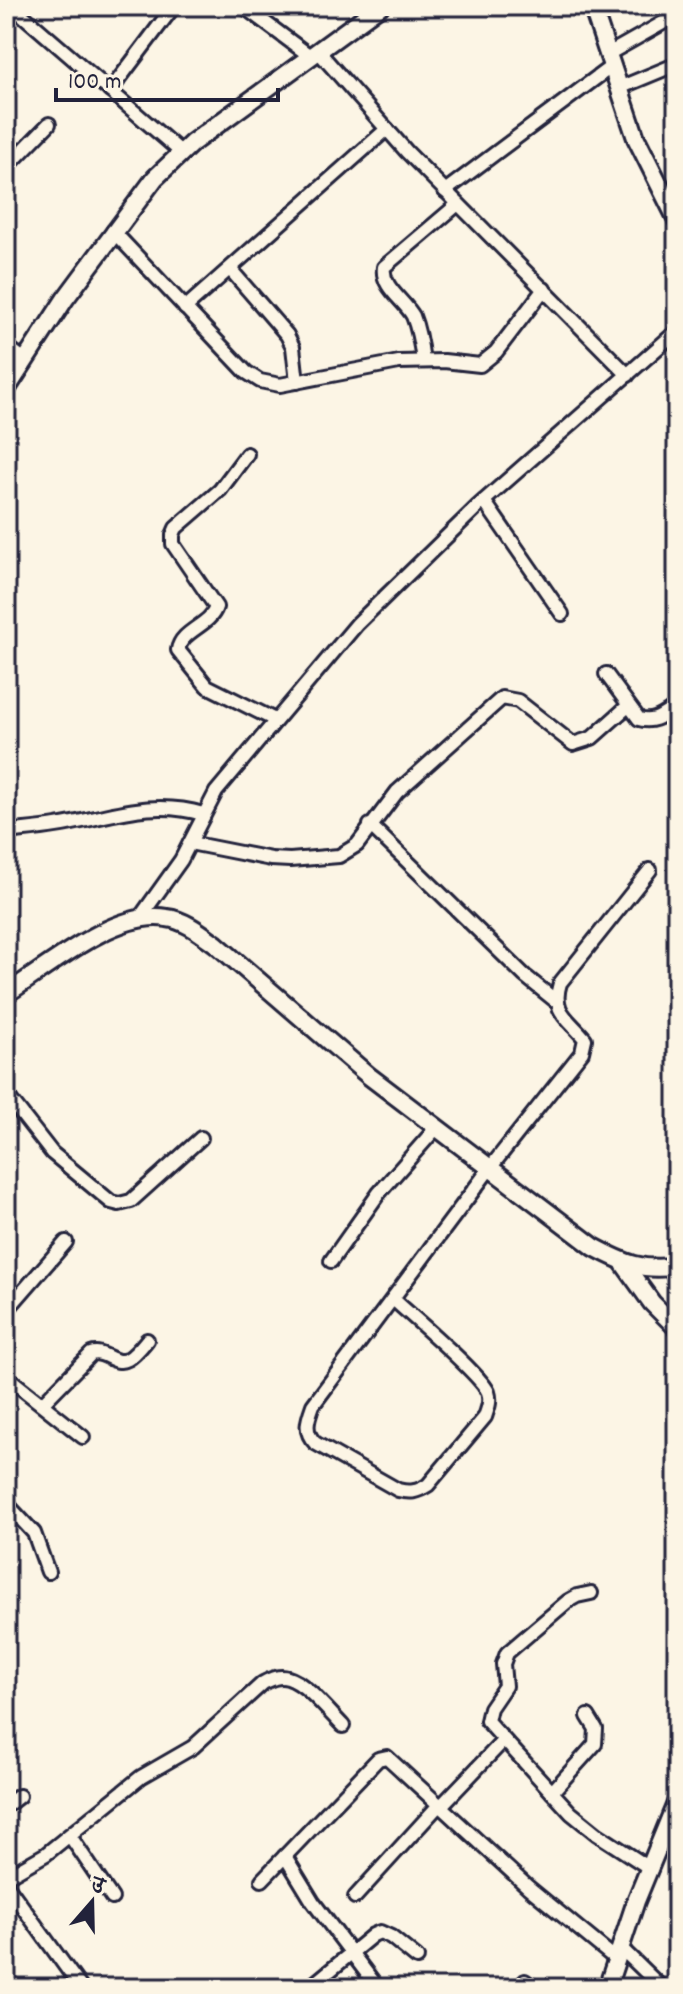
<svg xmlns="http://www.w3.org/2000/svg" width="683" height="1994" viewBox="0 0 683 1994" font-family="Dekko,'Playpen Sans Deva',sans-serif">
	<style>
		.lines { fill: none; stroke-linecap: round; stroke-linejoin: round }
		.street-casing { stroke: #22223b; stroke-width: 18 }
		.secondary-casing { stroke: #22223b; stroke-width: 22 }
		.street { stroke: #fcf5e5; stroke-width: 12 }
		.secondary { stroke: #fcf5e5; stroke-width: 16 }
	</style>
	<rect width="100%" height="100%" fill="#fcf5e5"/>
	<filter id="ink" filterUnits="userSpaceOnUse"><feTurbulence type="fractalNoise" baseFrequency=".0125" numOctaves="2"/><feDisplacementMap in="SourceGraphic" scale="16" xChannelSelector="R" yChannelSelector="G"/><feConvolveMatrix kernelMatrix="1 2 1 2 8 2 1 2 1" color-interpolation-filters="sRGB"/></filter>
	<g filter="url(#ink)">
		<g class="lines">
			<g class="street-casing">
				<g id="street">
					<path d="M12,6L182,153"/>
					<path d="M243,6L310,56"/>
					<path d="M318,51L407,152L628,375"/>
					<path d="M608,54L677,15"/>
					<path d="M619,88L677,64"/>
					<path d="M110,91L174,6"/>
					<path d="M6,168L49,124"/>
					<path d="M445,191L612,66"/>
					<path d="M113,231L246,372L260,381L280,385L399,362L444,361L480,365L496,352L544,289"/>
					<path d="M230,269L287,335L293,347L297,382"/>
					<path d="M185,308L387,129"/>
					<path d="M6,346L25,360"/>
					<path d="M423,361C421,345 419,331 413,316C404,300 381,287 384,267L458,204"/>
					<path d="M247,454L220,490L176,528L173,535V544L216,607C210,626 181,630 178,650L207,686L275,720"/>
					<path d="M484,501L562,614"/>
					<path d="M606,674L639,719C655,724 664,714 677,706"/>
					<path d="M370,825L525,976L556,1001"/>
					<path d="M6,832C23,830 39,829 56,826C108,818 149,798 203,814"/>
					<path d="M190,843L271,859L290,860L339,856L357,845L397,792L502,698L518,701L573,744L592,738L628,706"/>
					<path d="M141,916L181,860L216,792L357,624L478,506L677,331"/>
					<path d="M6,1094L52,1153L111,1202L119,1204L131,1201L201,1138"/>
					<path d="M331,1261L379,1193L437,1127"/>
					<path d="M393,1299C411,1315 481,1375 488,1392C491,1401 488,1408 485,1417L428,1485C417,1492 410,1493 398,1490L315,1443C303,1431 308,1419 313,1405L490,1168L582,1052L585,1039C568,1018 551,1012 560,983L650,870"/>
					<path d="M6,1311L66,1242"/>
					<path d="M6,1376L83,1437"/>
					<path d="M43,1403L91,1354C105,1349 114,1367 128,1359C135,1355 142,1346 147,1340"/>
					<path d="M6,1503L34,1533L48,1572"/>
					<path d="M591,1593L577,1596L568,1601L507,1653L503,1664L505,1686L490,1708L487,1721L571,1813L597,1834L651,1869"/>
					<path d="M552,1792L595,1744L596,1729L588,1716"/>
					<path d="M6,1806L19,1796"/>
					<path d="M440,1807L504,1740"/>
					<path d="M70,1836L112,1898"/>
					<path d="M285,1856L313,1902L378,1988"/>
					<path d="M6,1877L46,1854L141,1777L193,1747L263,1683C271,1679 279,1675 288,1678C306,1683 329,1712 343,1726"/>
					<path d="M262,1880L378,1759L387,1757L528,1887L617,1960"/>
					<path d="M6,1884L81,1988"/>
					<path d="M355,1897L438,1806"/>
					<path d="M621,1948L662,1988"/>
					<path d="M525,1981L535,1988"/>
					<path d="M309,1988L373,1935L380,1932L391,1937L417,1958"/>
				</g>
			</g>
			<g class="secondary-casing">
				<g id="secondary">
					<path d="M592,6L636,138L677,220"/>
					<path d="M6,390L65,299L155,178L192,143L380,6"/>
					<path d="M6,994C48,967 116,909 167,918C185,920 202,934 216,944L369,1076L594,1247C624,1263 643,1272 677,1266"/>
					<path d="M624,1264L652,1303L677,1328"/>
					<path d="M607,1988L636,1901L677,1801"/>
				</g>
			</g>
			<use href="#street" class="street"/>
			<use href="#secondary" class="secondary"/>
		</g>
	</g>
	<rect width="683" height="1994" fill="none" stroke="#fcf5e5" stroke-width="32"/>
	<rect x="16" y="16" width="651" height="1962" fill="none" stroke="#22223b" stroke-width="3" filter="url(#ink)"/>
	<g transform="translate(92 1902) rotate(20)" stroke="#fcf5e5" stroke-width="6" paint-order="stroke">
	<path d="M0-6L14 30L0 20L-14 30Z" fill="#22223b"/>
	<text y="-12" font-size="22" font-weight="bold" text-anchor="middle" fill="#22223b">उ</text>
	</g>
	<path d="M56 88v12h222v-12" fill="none" stroke="#22223b" stroke-width="4"/>
	<text x="68" y="88" font-size="24" fill="#22223b" stroke="#fcf5e5" stroke-width="6" paint-order="stroke">100 m</text>
</svg>
